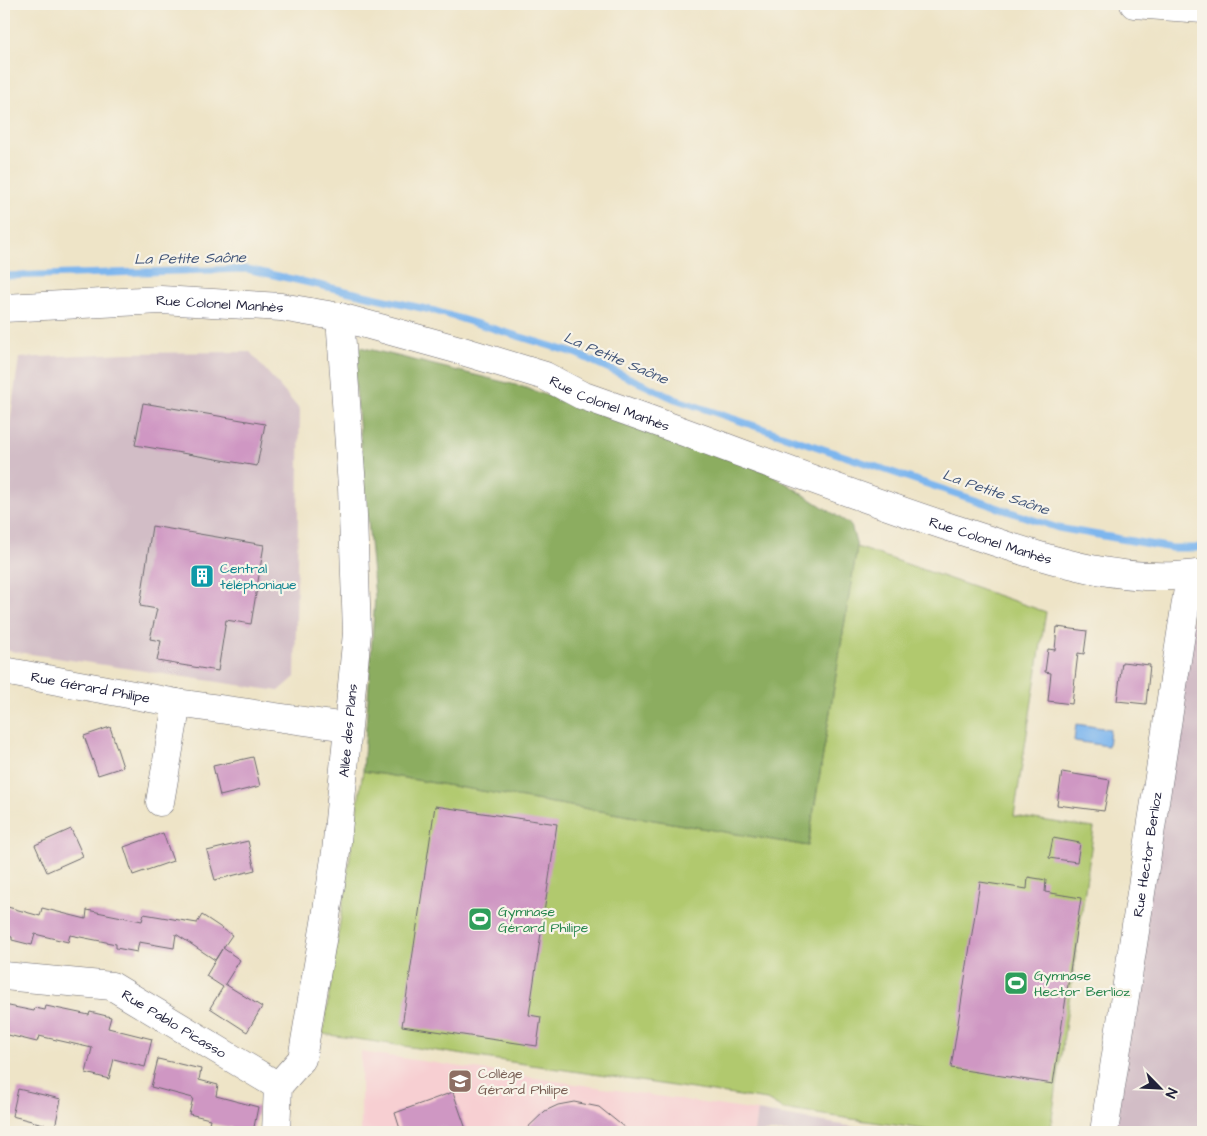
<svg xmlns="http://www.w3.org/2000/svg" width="1207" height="1136" viewBox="0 0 1207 1136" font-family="'Architects Daughter',sans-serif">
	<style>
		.built { fill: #f7cfd2 }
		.industrial { fill: #d2bdc6 }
		.green { fill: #b1c96e; stroke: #6a7654 }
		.forest { fill: #8cad61; stroke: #57684e }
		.water { fill: #7db6ee; stroke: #506c94 }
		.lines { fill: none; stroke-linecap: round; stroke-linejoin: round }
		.stream { stroke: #7db6ee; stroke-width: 7 }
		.building { fill: #cf97c3 }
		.minor-casing { stroke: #69666c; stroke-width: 29 }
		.minor { stroke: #fff; stroke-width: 28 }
		.labels { text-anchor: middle; stroke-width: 4.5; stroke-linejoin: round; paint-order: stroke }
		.street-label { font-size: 14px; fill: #22223b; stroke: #f7f3e8 }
		.culture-label { font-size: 14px; fill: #0d838f; stroke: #f7f3e8; text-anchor: start }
		.leisure-label { font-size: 14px; fill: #27864d; stroke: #f7f3e8; text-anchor: start }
		.education-label { font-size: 14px; fill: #785e54; stroke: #f7f3e8; text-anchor: start }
		.water-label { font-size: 15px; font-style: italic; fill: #42567a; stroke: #f7f3e8 }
	</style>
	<rect width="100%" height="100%" fill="#f7f3e8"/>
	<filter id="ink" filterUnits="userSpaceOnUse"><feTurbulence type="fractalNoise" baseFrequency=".02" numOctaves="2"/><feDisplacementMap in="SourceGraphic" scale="10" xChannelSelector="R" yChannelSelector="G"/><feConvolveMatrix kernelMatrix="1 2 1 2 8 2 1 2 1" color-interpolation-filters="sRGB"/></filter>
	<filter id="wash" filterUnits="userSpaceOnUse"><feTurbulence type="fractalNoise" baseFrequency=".0096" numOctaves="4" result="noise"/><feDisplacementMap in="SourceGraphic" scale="20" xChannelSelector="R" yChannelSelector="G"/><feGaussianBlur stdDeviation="1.12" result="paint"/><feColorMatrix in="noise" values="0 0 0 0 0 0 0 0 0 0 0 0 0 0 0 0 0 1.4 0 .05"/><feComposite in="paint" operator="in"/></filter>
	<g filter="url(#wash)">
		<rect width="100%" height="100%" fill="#eee4c7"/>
		<path class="built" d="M361,1052L757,1111L754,1132H361Z"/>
		<g class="industrial">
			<path d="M250,352L300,410L295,677L279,691L4,650V465L19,358L125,353Z"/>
			<path d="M1203,607V1132H1107L1194,609Z"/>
			<path d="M757,1111L886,1132H754Z"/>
		</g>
		<path class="green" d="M857,547L1046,612L1014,816L1094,828L1050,1132H943L782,1109L767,1100L323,1034L363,771L808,846Z"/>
		<path class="forest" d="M352,345L520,386L770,473L851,525L857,547L808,846L363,771L375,597Z"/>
		<path class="water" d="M1076,724L1110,729L1108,746L1074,741Z"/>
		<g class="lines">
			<path class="stream" d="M4,276L247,269L435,311L577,354L675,399L1058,528L1172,548H1196L1203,545"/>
		</g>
		<g id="blocks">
			<g class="building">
				<path d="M143,403L265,424L257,466L135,445Z"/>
				<path d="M152,526L264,545L251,624L226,620L218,671L157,661L161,641L150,639L157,609L140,606Z"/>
				<path d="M1057,627L1087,631L1084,654L1078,653L1072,704L1048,701L1051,673L1045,672L1048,649L1055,650Z"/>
				<path d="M1122,662L1150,665L1146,704L1117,701Z"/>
				<path d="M110,727L123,767L98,775L84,736Z"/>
				<path d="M253,757L260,786L220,796L213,766Z"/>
				<path d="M1062,772L1110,780L1104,811L1057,805Z"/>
				<path d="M435,806L557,824L529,1015L541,1017L537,1046L402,1026Z"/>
				<path d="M71,829L83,856L47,872L35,845Z"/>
				<path d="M163,833L173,861L133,875L124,847Z"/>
				<path d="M1053,838L1080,843L1077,862L1049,858Z"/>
				<path d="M248,841L255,870L215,880L207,851Z"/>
				<path d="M1028,877L1046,880L1045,892L1081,898L1053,1084L951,1068L980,882L1027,889Z"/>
				<path d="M4,906L40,916L42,908L86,919L87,910L142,921L144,914L197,923L202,915L232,935L223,948L240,960L225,984L262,1007L247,1032L210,1008L223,987L206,976L222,949L215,960L176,934L174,948L139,942L137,952L116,948V944L70,935L68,942L35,934L32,945L12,940V937L4,935Z"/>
				<path d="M4,1005L34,1011L35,1008L45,1010L46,1006L89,1015L90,1012L111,1017L108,1028L152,1039L145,1067L114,1059L109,1079L86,1073L92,1048L39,1036L37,1042L4,1034Z"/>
				<path d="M158,1059L201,1069L199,1080L218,1085L216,1096L258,1107L253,1132L209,1123L210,1119L189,1114L193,1098L151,1087Z"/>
				<path d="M18,1089L61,1099L55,1127L12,1116Z"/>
				<path d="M453,1092L467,1132H401L395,1113Z"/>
				<path d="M574,1102L599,1107L630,1132H523L545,1111L558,1105Z"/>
			</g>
		</g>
	</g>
	<g filter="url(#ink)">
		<use href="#blocks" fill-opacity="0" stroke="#69666c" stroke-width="1"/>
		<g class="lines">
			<g class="minor-casing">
				<g id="minor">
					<path d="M1134,4L1203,9"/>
					<path id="s1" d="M4,308L161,300L281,307L340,317L456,349L545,376L581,395C705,438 827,487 952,528C1034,554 1116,587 1203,573"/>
					<path id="s2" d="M4,671L177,703L347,727"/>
					<path d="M160,802L177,703"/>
					<path id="s3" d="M4,976L112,986L278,1086"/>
					<path id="s4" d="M276,1132L278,1086L302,1059L326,917L336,852L357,633L352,487L340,317"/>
					<path id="s5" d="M1104,1132L1190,576"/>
				</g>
			</g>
			<use href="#minor" class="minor"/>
		</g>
	</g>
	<defs>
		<g id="building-square" transform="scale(1.25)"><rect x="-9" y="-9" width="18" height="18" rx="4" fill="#0f9aa8" stroke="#f7f3e8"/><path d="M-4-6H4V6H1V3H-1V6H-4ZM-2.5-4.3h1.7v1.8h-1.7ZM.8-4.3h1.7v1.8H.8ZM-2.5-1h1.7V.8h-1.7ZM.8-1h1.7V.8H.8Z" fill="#fff"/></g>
		<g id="stadium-square" transform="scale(1.25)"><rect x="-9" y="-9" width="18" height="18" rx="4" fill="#2e9e5b" stroke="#f7f3e8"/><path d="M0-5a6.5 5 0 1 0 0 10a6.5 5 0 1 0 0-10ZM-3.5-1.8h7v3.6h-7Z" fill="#fff"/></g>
		<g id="school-square" transform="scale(1.25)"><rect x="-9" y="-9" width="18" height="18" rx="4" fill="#8d6e63" stroke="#f7f3e8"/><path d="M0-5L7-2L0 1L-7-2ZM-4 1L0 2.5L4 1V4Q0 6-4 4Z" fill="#fff"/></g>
	</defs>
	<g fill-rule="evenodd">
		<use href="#building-square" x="202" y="576"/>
		<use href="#stadium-square" x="480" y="919"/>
		<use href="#stadium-square" x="1016" y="983"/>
		<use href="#school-square" x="460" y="1081"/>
	</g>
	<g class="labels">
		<g class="street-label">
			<text dy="5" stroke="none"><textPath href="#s1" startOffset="216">Rue Colonel Manhès</textPath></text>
			<text dy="5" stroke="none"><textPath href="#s1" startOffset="621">Rue Colonel Manhès</textPath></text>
			<text dy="5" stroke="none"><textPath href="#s1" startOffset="1026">Rue Colonel Manhès</textPath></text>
			<text dy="5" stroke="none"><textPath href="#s2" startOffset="88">Rue Gérard Philipe</textPath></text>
			<text dy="5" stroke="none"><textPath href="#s4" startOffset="414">Allée des Plans</textPath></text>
			<text dy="5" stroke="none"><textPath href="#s5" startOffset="281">Rue Hector Berlioz</textPath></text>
			<text dy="5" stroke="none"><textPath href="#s3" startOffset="181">Rue Pablo Picasso</textPath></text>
		</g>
		<g class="culture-label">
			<text x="220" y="573">Central<tspan x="220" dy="16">téléphonique</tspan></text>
		</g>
		<g class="leisure-label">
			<text x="498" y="916">Gymnase<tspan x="498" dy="16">Gérard Philipe</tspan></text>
			<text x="1034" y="980">Gymnase<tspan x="1034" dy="16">Hector Berlioz</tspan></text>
		</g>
		<g class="education-label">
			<text x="478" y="1078">Collège<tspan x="478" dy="16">Gérard Philipe</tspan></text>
		</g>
		<g class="water-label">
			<text transform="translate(190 258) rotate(-1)" y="5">La Petite Saône</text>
			<text transform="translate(616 358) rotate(23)" y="5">La Petite Saône</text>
			<text transform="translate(996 492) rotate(19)" y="5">La Petite Saône</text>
		</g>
	</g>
	<rect width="1207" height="1136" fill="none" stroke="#f7f3e8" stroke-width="20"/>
	<g transform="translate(1160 1088) rotate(114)" stroke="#f7f3e8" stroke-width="4" paint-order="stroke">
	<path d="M0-4L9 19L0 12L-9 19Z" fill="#22223b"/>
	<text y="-8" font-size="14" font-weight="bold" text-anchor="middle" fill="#22223b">N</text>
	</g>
</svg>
